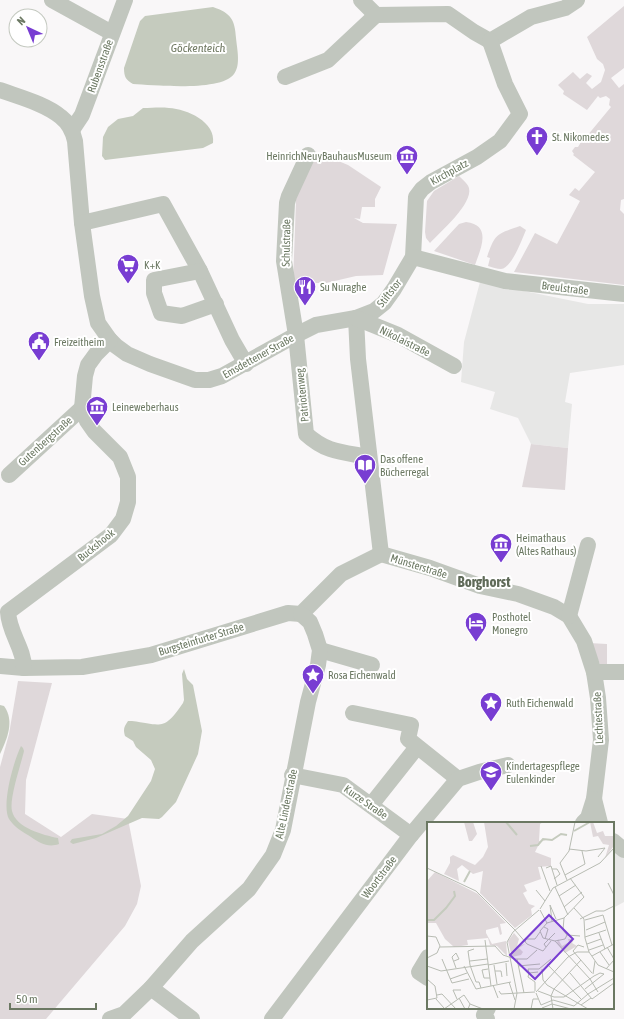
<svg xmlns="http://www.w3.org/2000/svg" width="624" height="1019" viewBox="0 0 624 1019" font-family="'Asap Condensed',sans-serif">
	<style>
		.built { fill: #e7e7e6 }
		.green { fill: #dfd8da }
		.water { fill: #c5cbbe }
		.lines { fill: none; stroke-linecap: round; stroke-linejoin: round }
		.minor { stroke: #c1c6be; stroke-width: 16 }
		.labels { text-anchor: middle; stroke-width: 4; stroke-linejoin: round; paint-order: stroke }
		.street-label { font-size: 11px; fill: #6b7862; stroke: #fff }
		.poi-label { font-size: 11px; fill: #6b7862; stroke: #fff; text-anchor: start }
		.water-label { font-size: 12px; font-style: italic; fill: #6f7861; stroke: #fff }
		.district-label { font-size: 15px; font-weight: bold; fill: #5f6a58; stroke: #fff }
		.inset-river { fill: none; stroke: #c5cbbe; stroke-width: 2 }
		.inset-road { fill: none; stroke: #b8bcb3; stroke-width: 1 }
		.view { fill: #783dd2; fill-opacity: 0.15; stroke: #783dd2; stroke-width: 2 }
		.inset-edge { fill: none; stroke: #6b7862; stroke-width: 2 }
	</style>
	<rect width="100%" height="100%" fill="#f9f7f8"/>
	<g class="built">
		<path d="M480,282L588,304H624V365L570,373L565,402L572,404L568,448L531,444L518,418L490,409L495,392L461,382L464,342Z"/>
		<path d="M613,841L624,850V902L613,908Z"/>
	</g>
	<g class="green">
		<path d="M624,6V68L611,78L619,88L624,84V199L621,200L620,210L624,214V285L514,272L535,233L557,244L580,201L569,195L575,188L579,191L595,172L573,155L574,154L572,151L575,147H578L581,142L580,141L582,139H583L585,135L587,136L611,107L609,105L610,99L606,96L600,98L598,96L587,110L563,94L564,91L558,85L573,72L580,79L587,73L592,76L586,83L592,89L601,82L605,70L603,64L597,59L587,37Z"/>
		<path d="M314,151L348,165L381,187L375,199V207H362L360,219L354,218L363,223L397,224L383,275L356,276L326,283H293L296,201L291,200Z"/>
		<path d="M459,176C463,180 468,184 469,188C473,204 440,232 430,243L426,238L425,232L427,201L434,191Z"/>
		<path d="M466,222C492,225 481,248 475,265L434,251L459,224Z"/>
		<path d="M520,226L526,230C522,239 512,268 501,269C497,269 492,267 488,266L490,258L487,257C495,234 496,234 520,226Z"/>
		<path d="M531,444L568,448L565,490L522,487Z"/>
		<path d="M589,643L607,644V664H600Z"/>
		<path d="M18,681L52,683L26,780L25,814L61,837L92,814L128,819L141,886L137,904L125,926L46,1019H0V767L9,734Z"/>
	</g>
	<g class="water">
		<path d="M213,7C231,13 235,20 236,38C237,49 241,65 234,74C221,92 154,85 133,84C126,80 124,77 124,68L140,21L145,16Z"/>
		<path d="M143,108C152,108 160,107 169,108C187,109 216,122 213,143L203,148L105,160L102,156L103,137L108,127L118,119L133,116Z"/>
		<path d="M184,669L187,679L193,685L202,731L198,754L176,802L162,817L159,819L142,818L96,838L73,844L70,842L72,839L102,834L116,826L128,816L151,781L155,769L151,760L136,747L133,741L125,736C123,729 124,727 128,721H132C162,725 164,731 183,703L184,700L182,674Z"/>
		<path d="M0,705L4,706C15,721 7,739 0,754Z"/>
		<path d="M21,746L23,748L24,751C21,764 9,799 12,811C16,828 43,835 58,838L59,844C48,848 40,843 31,837C23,832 14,827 9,819C1,805 14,760 21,746Z"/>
	</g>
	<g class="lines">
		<g class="minor">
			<path d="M52,0L112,33"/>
			<path d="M361,0L376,15L448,14L474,32L490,41"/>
			<path d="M490,41L531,17L565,8L577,0"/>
			<path d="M285,77L328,60L376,15"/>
			<path d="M0,90C19,97 46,104 61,117C69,123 73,132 75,141L82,223L92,296L98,323L110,340L116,346L127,354L150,364L195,380H209L222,376L296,335L316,325L356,318L374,311L384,303L394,289L413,257L416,197L422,189L431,182L477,157L500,141L520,114L505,84L490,41"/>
			<path d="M72,130L82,115L125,0"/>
			<path d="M308,155L289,196L287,203L284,261L296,335L306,434C327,453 342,452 369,457"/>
			<path d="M82,223L163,204L200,271L232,340L246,364"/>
			<path d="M413,257L505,281L624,294"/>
			<path d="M200,271L154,280V293L161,313L182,316L216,304"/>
			<path d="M356,318L358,359L381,554"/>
			<path d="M356,318L398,335L454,366"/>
			<path d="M9,475L82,408"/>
			<path d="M381,554L430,568L480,586L518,594L554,607L569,616L584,641L594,672L598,698L601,740L594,799L588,818L583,823"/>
			<path d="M569,616L588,545"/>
			<path d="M320,650L372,665"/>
			<path d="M0,666L24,668L82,667L151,655L288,613L301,614L341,574L381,554"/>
			<path d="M24,668C24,648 9,633 8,612L111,535L123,519L128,502V477L120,457L94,431L87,421L82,408L85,376L88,365L96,354L110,340"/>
			<path d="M594,672H624"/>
			<path d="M353,713L411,725L408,739L458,779"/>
			<path d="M292,775L343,785L411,835"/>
			<path d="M594,799L600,823"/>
			<path d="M371,805L417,747"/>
			<path d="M613,841L624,850"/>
			<path d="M428,957L419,972L428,978"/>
			<path d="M151,988L192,1019"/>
			<path d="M110,1019L124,1014L151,988L192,941L249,889L273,855L283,830L308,702L318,665L320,650L315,634L310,622L301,614"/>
			<path d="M272,1019L411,835L458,779L479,772L508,765"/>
			<path d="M487,1019L484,1015L488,1008"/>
		</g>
	</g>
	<defs>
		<g id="church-pin" transform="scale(1.15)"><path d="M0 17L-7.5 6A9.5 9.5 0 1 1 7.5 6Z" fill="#783dd2" stroke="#fff"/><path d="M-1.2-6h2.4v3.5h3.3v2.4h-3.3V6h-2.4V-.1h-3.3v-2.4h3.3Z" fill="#fff"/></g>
		<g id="museum-pin" transform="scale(1.15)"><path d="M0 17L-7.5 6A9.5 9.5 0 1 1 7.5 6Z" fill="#783dd2" stroke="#fff"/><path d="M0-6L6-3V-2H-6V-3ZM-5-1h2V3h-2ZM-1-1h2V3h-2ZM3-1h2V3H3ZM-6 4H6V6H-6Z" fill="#fff"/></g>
		<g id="supermarket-pin" transform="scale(1.15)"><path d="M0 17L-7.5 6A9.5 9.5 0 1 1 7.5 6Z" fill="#783dd2" stroke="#fff"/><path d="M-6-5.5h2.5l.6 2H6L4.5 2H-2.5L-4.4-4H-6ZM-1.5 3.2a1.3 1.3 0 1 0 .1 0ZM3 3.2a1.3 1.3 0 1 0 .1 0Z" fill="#fff"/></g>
		<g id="restaurant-pin" transform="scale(1.15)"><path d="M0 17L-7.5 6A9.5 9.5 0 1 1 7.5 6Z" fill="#783dd2" stroke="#fff"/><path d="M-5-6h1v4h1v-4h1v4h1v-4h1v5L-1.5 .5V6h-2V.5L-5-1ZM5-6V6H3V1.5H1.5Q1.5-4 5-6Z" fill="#fff"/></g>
		<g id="civic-pin" transform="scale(1.15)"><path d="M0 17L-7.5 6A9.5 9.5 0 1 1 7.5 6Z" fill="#783dd2" stroke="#fff"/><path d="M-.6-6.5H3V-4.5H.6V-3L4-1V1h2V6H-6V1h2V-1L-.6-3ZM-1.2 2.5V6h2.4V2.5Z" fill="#fff"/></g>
		<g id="library-pin" transform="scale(1.15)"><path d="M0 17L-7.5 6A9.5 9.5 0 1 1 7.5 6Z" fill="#783dd2" stroke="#fff"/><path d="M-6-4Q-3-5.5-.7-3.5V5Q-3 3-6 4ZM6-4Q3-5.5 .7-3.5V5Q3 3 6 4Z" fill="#fff"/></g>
		<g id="hotel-pin" transform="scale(1.15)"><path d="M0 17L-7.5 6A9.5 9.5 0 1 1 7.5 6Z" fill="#783dd2" stroke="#fff"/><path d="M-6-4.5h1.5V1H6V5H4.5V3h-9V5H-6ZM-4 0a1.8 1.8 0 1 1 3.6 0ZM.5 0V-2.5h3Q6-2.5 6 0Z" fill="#fff"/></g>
		<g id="sight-pin" transform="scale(1.15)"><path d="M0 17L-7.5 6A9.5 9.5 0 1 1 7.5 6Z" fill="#783dd2" stroke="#fff"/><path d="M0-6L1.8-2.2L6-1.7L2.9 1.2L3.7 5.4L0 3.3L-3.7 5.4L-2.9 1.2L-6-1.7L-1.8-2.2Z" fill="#fff"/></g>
		<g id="school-pin" transform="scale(1.15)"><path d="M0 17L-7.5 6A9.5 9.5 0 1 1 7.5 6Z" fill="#783dd2" stroke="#fff"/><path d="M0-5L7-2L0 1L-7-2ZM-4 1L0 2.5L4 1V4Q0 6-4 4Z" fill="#fff"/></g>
	</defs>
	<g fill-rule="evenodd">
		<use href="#church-pin" x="537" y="137"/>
		<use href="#museum-pin" x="407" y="156"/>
		<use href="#supermarket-pin" x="128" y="265"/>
		<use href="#restaurant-pin" x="305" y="287"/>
		<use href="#civic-pin" x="39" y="342"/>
		<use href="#museum-pin" x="97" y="407"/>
		<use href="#library-pin" x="365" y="465"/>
		<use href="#museum-pin" x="501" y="544"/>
		<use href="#hotel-pin" x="476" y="623"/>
		<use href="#sight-pin" x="313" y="675"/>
		<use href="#sight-pin" x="491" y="703"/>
		<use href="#school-pin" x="491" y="772"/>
	</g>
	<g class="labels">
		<g class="street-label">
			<text transform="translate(100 66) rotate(-70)" y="4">Rubensstraße</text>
			<text transform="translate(449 172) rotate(-29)" y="4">Kirchplatz</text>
			<text transform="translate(286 243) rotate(-89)" y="4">Schulstraße</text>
			<text transform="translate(565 288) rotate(7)" y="4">Breulstraße</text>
			<text transform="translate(389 293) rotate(-52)" y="4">Stiftstor</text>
			<text transform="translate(405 341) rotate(26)" y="4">Nikolaistraße</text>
			<text transform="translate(258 356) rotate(-29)" y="4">Emsdettener Straße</text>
			<text transform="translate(302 395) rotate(-96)" y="4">Patriotenweg</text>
			<text transform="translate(45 441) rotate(-42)" y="4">Gutenbergstraße</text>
			<text transform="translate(96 545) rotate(-39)" y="4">Buckshook</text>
			<text transform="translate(419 566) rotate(17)" y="4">Münsterstraße</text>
			<text transform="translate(201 639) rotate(-17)" y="4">Burgsteinfurter Straße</text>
			<text transform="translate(598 718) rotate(-93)" y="4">Lechtestraße</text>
			<text transform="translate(366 802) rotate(35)" y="4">Kurze Straße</text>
			<text transform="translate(286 804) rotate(-78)" y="4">Alte Lindenstraße</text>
			<text transform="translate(379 877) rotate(-53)" y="4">Woortstraße</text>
		</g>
		<g class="poi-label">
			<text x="552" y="141">St. Nikomedes</text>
			<text x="392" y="160" text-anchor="end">HeinrichNeuyBauhausMuseum</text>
			<text x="144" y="269">K+K</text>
			<text x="320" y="291">Su Nuraghe</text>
			<text x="54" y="346">Freizeitheim</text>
			<text x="112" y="411">Leineweberhaus</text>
			<text x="380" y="463">Das offene<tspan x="380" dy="13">Bücherregal</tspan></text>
			<text x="516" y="542">Heimathaus<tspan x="516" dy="13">(Altes Rathaus)</tspan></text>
			<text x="492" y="621">Posthotel<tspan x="492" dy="13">Monegro</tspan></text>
			<text x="328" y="679">Rosa Eichenwald</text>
			<text x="506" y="707">Ruth Eichenwald</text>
			<text x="506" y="770">Kindertagespflege<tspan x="506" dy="13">Eulenkinder</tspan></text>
		</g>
		<g class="water-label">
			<text x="198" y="52">Göckenteich</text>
		</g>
		<g class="district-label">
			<text x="484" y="587">Borghorst</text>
		</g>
	</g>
	<g transform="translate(427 822)">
		<rect width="187" height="187" fill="#f9f7f8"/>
		<path d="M37,0H46L50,12L45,19H42ZM57,0H116L113,2L112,19L122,17L113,20L108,30L124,36V44L111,45L114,57L97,63L100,69L96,71L102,82L108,84L104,87L105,93L88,106L53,71L56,49L46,52L35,43L30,47L32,59L17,52L23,41V35L26,33L48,43L56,35L61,25ZM163,0H166L170,11L176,9L178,14H186V25L178,36L182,23L176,22L171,14L166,15ZM8,50L51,72L79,101L73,102L75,112L73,113L71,105L59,108V111L65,122L79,119L80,134L70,124L63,123L61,116L40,118L41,123L27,125L18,117L9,101H0V59ZM87,111L92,117L90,124L98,122L92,126L96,130L94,133L85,135L81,119ZM131,117L135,124L142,120L141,117H147L145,121L150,124L138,131L130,121Z" fill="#dfd8da"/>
		<path class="inset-river" d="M79,0L90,13M147,9L163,0M103,24L111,23L116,17L125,18L134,12L140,13M37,60L43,49M0,98H7L19,86L28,74L27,69"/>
		<path class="inset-road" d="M142,27L159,29L178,26L171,35M114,44L123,69M0,46L49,69L88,108M119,46L124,44L130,63M125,47H130L133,52L127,57M138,53L158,42L155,29M140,58L133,41L142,29L148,0M181,61L187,73M128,65L141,93M109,68L118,79M132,74L149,63M137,85L155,70M147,86L157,97L158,116L162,130M113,87L126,66L173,41L187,26M113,88L120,101M153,97L169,89H177L187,84M158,98L176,93L185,123M125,99L123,83L129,97M117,105L121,107L118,117M88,108L100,122L116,129M159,108L178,100M172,111L178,127M140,113L136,108L137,96L157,75L143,56M140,113L153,114M0,114L9,115L13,124L10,131L0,136M158,115L179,108M58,118L64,164M128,119L163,157L171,170M128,119L116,116L113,109L120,101L137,96M128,119L138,117L140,113M98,120L99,117H108L113,110M160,122L174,117M13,125L68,124L76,133L88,137H100L110,128M119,125L117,122L128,111M157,125L151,123L146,129L165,151M180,125L187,137M47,127L41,129L43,143L49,160H52L54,166M162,128L176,123M116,129L124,119M173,130L182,143M165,134L187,122M15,137L25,161L42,157M90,137L97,171M27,139L32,137L29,131L25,135L29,146M43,139L60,137M79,141L80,154M120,142L154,177M61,143L82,139M67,143L70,162M0,144L14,149L61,142M37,144L49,167M91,144L113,142M61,147L55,148L57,156H63M112,147L124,137M115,147L116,158L120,163L161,187M179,147L187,138M68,149H74L75,155M102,151L101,147H112M143,151L165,177L187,161M166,152L168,139M101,155L108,160V169M101,155L102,151L111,150M0,157L8,164L10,176L0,178M23,157L40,151M82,160L88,178M66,163L71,176M49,167L84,160M72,169L74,172L108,170M111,169L127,175H137L167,154L173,151L177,152L158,167M109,170L141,135L150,130H162L171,143L187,150M109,171L114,183M10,173L15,172L29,187M32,176L38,187M9,177L17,186M30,177L26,168H34M43,182L56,187M114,183L126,178L147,184L161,172L187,156M154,183L164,176M115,186L125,182L144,187M17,187L37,173L43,182L41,187M87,187L90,171L80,120L86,110L112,88M104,187L106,177H111M126,187L124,174L127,167L154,138"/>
		<path class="view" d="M122,93L146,117L108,157L83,133Z"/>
		<rect width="187" height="187" class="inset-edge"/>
	</g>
	<g transform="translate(28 28) rotate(316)"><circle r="19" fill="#ffffff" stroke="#c4c9c0"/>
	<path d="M0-3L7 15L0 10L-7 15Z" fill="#783dd2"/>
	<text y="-6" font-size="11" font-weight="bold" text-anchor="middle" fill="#6b7862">N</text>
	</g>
	<path d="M10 1003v6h86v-6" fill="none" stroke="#6b7862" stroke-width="2"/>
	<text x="16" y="1003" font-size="12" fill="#6b7862" stroke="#ffffff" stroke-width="3" paint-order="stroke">50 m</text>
</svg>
